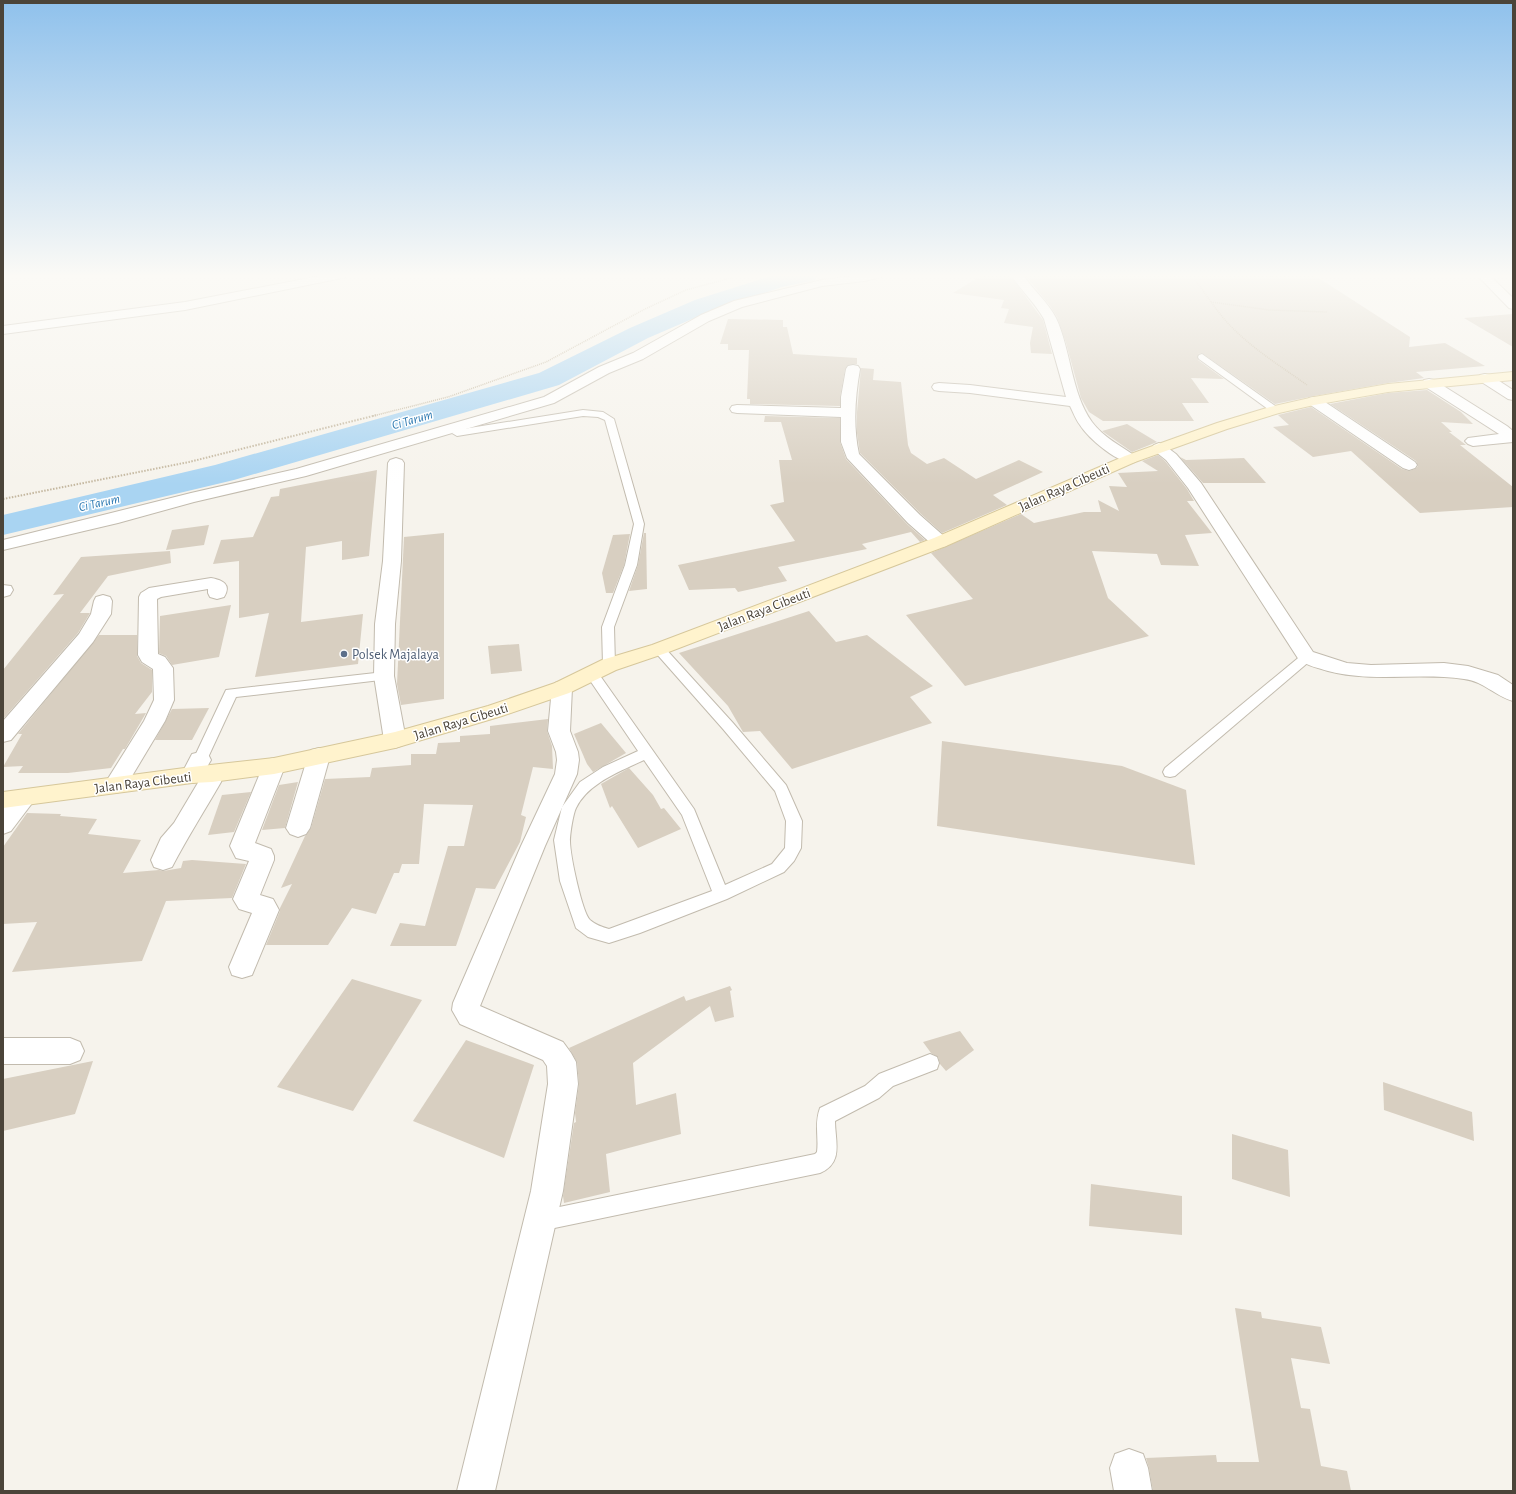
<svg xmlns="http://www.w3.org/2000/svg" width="1516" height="1494" viewBox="0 0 1516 1494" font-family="'Alegreya Sans',sans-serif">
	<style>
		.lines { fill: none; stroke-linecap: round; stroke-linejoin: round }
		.river { fill: #a9d4f2; fill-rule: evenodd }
		.building { fill: #d8cfc1 }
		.service-casing { stroke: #c2bbae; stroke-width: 2 }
		.minor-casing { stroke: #c2bbae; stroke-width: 2 }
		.tertiary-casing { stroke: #c2bbae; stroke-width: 2 }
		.secondary-casing { stroke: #d6c79b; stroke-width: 2 }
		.path-far1 { stroke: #c4b79f; stroke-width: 1.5; stroke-dasharray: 1 1; stroke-linecap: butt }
		.path { stroke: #c4b79f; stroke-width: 2; stroke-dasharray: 1.5 1.5; stroke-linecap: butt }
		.service { fill: #fff; fill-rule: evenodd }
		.minor { fill: #fff; fill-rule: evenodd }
		.tertiary { fill: #fff; fill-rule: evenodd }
		.secondary { fill: #fff3cd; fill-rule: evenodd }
		.service-dot { fill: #5c6f8a; stroke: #fff; stroke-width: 1.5 }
		.labels { text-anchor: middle; stroke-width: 3; stroke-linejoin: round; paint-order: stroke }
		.far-water-label { font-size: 13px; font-style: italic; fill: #2e7ab2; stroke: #fff }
		.street-label { font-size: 14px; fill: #4b4439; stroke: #fff }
		.service-label { font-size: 14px; fill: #4e5e75; stroke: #fff; text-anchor: start }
	</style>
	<rect width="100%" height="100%" fill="#f6f3ec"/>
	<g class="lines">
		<path class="river" d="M774,275H818L815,280L782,287L713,310L648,338L559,385L234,480L3,535V515L215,465L539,373L630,328L695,300Z"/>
	</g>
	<g class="building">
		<path d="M982,275H1010L1043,320L1052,354L1031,353L1030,343L1033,327L1004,323L1009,309L1001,308L1004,300L953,293Z"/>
		<path d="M1025,275H1314L1410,337L1409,347L1445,343L1485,366L1416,372L1424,378L1388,383L1314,396L1275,404L1202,353L1198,354V360L1224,379L1191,378L1209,403H1182L1194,421H1103L1089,412L1081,398L1066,343L1057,317L1050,306Z"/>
		<path d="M1513,314V347L1464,318Z"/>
		<path d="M728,319L783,320V327H787L793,354L857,358V364L848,365L845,369L840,397V406L750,404V399H747L749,350H728V344H720Z"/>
		<path d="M861,368L874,369L873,380L901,382L908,445L911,453L927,464L944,458L976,479L1019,460L1043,472L993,495L1007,505L942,533L921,514L860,453L857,433V412Z"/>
		<path d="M1427,390L1461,412L1473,424L1441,422L1452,432H1449L1466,445H1460L1513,487V507L1420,513L1351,451L1313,457L1273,427L1289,425L1278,415L1311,407L1402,469L1409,471L1415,469L1418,466L1416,461L1330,404L1388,393Z"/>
		<path d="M765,416L840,418V442L846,459L907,524L925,540L920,542L911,532L862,544L867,549L778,567L787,581L738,592L735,588L689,590L678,565L795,541L770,505L784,502L779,460H792L781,422H764Z"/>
		<path d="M1127,424L1157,442L1132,452L1102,431Z"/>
		<path d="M1158,455L1165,461L1187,489L1194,501H1187L1212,533L1185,535L1199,566L1161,565L1157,554L1092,551L1108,598L1149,636L965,686L906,615L973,599L931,553L1021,514L1034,523L1084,512H1101L1098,500L1119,511L1109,486L1127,487L1118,473L1158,471L1142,461Z"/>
		<path d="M1180,457L1186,460L1244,458L1266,483H1203Z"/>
		<path d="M377,470L369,556L342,560V541L306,547L301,622L363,614L358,664L255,677L269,613L239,618V561L213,564L221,540L253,537L271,497L279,496L280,489Z"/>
		<path d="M209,525L204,545L166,550L172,530Z"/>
		<path d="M444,533V699L401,705L397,684L404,537Z"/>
		<path d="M644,533H646L647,589L629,591L638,565Z"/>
		<path d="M630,534L624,565L613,593H606L602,573L613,535Z"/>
		<path d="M170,551L171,563L108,576L80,613H90L78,633L3,719V670L64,594L53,595L81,557Z"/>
		<path d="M231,605L219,657L172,665L166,656L159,653L160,616Z"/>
		<path d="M809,611L836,642L867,635L933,686L910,697L932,723L792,769L760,731L743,732L728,706L679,653Z"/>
		<path d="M99,635H137V656L141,663L152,670V692L135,714L146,713L125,749H123L111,768L68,773H18L23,766L3,767L22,734H18Z"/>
		<path d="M519,644L522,671L491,674L488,646Z"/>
		<path d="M209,708L192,740H155L172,709Z"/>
		<path d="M548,719L547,731L552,746L553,769L533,767L521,815L526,817L520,842L495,889L476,888L456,946H390L400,923L425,926L448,846H464L473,805L424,804L419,864H402L399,873H394L376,914L352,908L328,945H266L280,911V908L292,884L281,888L305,836L311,828L325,779L370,777L372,768L411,765V754H436L438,743L460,742V736L490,734V726Z"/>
		<path d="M601,723L626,753L593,772L587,764L574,734Z"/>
		<path d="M942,741L1122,766L1186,790L1195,865L937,826Z"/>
		<path d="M629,768L653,795L661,809L664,808L681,829L638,848L612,806L610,808L601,784Z"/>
		<path d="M298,782L285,828L262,830L279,785Z"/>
		<path d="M251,792L234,832L208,835L222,795Z"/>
		<path d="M27,813L61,814L60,816L97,819L88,834L141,840L123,873L159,870L163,871L181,868L183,861L192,860L246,864L232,898L166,901L142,961L12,972L37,922L3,924V847Z"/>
		<path d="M352,979L422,1000L353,1111L277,1087Z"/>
		<path d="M730,986L732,990L730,991L734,1017L715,1022L710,1006L633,1063L636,1105L676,1093L681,1134L606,1154L610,1192L564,1203L563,1196L574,1123L576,1122L575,1113L579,1084L577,1062L569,1048L684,996L686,1001Z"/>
		<path d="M960,1031L974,1050L946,1071L940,1064L938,1057L931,1053L923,1042Z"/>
		<path d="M466,1040L534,1065L504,1158L413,1121Z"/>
		<path d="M93,1061L75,1114L3,1131V1079Z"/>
		<path d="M1383,1082L1472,1112L1474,1141L1384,1110Z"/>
		<path d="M1232,1134L1288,1150L1290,1197L1232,1179Z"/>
		<path d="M1091,1184L1182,1196V1235L1089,1226Z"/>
		<path d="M1235,1308L1261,1312L1262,1318L1321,1327L1330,1364L1291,1358L1301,1408L1310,1409L1321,1466L1347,1471L1351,1491H1153L1149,1468L1146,1458L1216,1455L1217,1462H1259Z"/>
	</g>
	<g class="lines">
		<g class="service-casing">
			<g id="service">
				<path d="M1202,354L1278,408L1280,410L1278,412H1272L1199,359L1198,357L1199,355Z"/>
				<path d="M583,410L603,412L614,419L644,524L637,565L614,627L615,665L614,668H604L603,665L602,627L625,565L634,524L605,420L598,417L583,416L457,436L452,433L457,430Z"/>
				<path d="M659,645L663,646L733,723L786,785L802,821L801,848L794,861L784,872L727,899L640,933L609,943L588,937L576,928L560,881L554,840L562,807L580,782L603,767L638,751L585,673L586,670L591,669L596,670L694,809L725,885L772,864L785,848L786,821L775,791L723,729L655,652L653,649L655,646ZM644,760L682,815L712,891L609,929C602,927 596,925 590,920C582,912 570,855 570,841C570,834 573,814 576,808C588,783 621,771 644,760Z"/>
				<path d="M1307,653L1311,654L1313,657L1311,660L1175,776L1170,777L1165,776L1163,772L1165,768L1303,654Z"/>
				<path d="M384,672L389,673L390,676L389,679L236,697L205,764L200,765L195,764L193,760L226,690Z"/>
				<path d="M930,1054L937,1057L939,1063L937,1069L893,1086L879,1098L835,1121C835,1141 844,1163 820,1173L540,1231L533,1228L530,1221L533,1214L540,1211L815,1154L817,1152C819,1137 814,1124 820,1108L865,1086L879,1074Z"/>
			</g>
		</g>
		<g class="minor-casing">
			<g id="minor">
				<path d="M325,275H348L346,277L342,278L185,310L3,334V326L185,302Z"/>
				<path d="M861,275H883L881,277L864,281L822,286L742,307L709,321L643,359L609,373L554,403L306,476L194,502L118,523L3,550V540L191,493L296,469L544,397L599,367L633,353L701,315L734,301L822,280Z"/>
				<path d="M1011,275H1023C1033,290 1048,302 1056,318C1071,350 1071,393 1092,422C1103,437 1121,446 1135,456L1138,459L1135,462C1120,466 1088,438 1080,425C1076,420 1073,412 1070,406L970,393L939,391L934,390L932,387L934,384L939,383L970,385L1066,397L1044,319C1035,303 1021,290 1011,275Z"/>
				<path d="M1477,275H1489L1513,298V309L1509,308Z"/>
				<path d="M853,365L858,366L860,369C855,397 853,426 859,454L920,515L946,538L949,542L946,546L940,547L934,546L908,523L847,458L841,442V417L737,413L732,412L730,409L732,406L737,405L841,408V397L846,369L848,366Z"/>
				<path d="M1485,374L1490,375L1513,390V400L1508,399L1480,381L1478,378L1480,375Z"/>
				<path d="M1429,379L1434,380L1507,426L1513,431V442L1473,446L1468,444L1465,441L1468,438L1499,434L1424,386L1422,383L1424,380Z"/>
				<path d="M1314,397L1319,398L1415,462L1417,465L1415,468L1409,470L1403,468L1309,404L1307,401L1309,398Z"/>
				<path d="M396,458L402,460L404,463L401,561L395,624L394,676L406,740L403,745L395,748L387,745L384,740L374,676L375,624L383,561L388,463L390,460Z"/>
				<path d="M211,578C222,580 232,584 224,597L217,599L210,597L208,593V589L161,597L157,599L158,654L165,657L173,668L174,700L165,721L123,791L115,793L107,791L104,785L144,721L154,700L153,669L142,662L138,655L139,597L141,593L149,588Z"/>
				<path d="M3,585L11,586L13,590L10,595L3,597Z"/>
				<path d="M103,595L110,597L112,601L111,614L93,642L11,740L3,742V721L79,634L91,614L94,601L96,597Z"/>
				<path d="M562,681L569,683L572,688L570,731L578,752L579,760L577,774L545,846L480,1006L563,1042L571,1053L576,1062L578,1084L563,1191L495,1491H457L531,1191L548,1084L547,1066L543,1060L460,1024L452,1010L453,1003L521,846L555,774L557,760L556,752L548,731L552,688L555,683Z"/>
				<path d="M319,748L327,750L330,756L310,828L306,834L298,837L290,834L286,828L308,756L311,750Z"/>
				<path d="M200,752L208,754L211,760L207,767L212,766L220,768L223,774L221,782C205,810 187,838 172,867L163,870L154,867L151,860L161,838L174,823L199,781L192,783L184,781L181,775L192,754Z"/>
				<path d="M274,758L282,760L285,766L255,843L271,849L274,856V860L260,895L273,899L279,910L252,975L242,978L232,975L229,967L252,913L239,909L233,899L249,861L236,858L230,846L263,766L266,760Z"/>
				<path d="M24,790L32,792L36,798L11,831L3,834V808L16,792Z"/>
				<path d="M3,1038H70L80,1042L84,1051L80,1060L70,1064H3Z"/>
				<path d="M1129,1449L1143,1454L1148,1468L1152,1491H1114L1110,1468L1115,1454Z"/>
			</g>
		</g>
		<g class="tertiary-casing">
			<path id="tertiary" d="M1159,443L1164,445L1176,454L1201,483L1313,652L1347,663L1371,665L1444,663L1468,666L1498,675L1513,685V701C1495,696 1483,681 1464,679C1417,672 1374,683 1328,671C1318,668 1308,666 1299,660L1188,488L1166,460L1151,448L1154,445Z"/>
		</g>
		<g class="secondary-casing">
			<path id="secondary" d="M1513,372V380L1388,392L1314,405L1279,413L1227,429L1135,462L946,546L666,653L616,670L569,693L502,716L395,748L274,774L212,782L192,783L3,808V792L192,767L274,758L395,732L488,706L555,683L602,660L652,645L934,538L1125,456L1217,423L1270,407L1314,397L1388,384Z"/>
		</g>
		<g class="path-far1">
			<path d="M1195,280C1205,293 1214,307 1225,320C1248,346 1279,365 1307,385"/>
			<path d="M1211,302L1269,310L1327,312"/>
			<path d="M373,416L448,397L546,362L645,309L686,290L742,275"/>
		</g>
		<path class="path" d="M3,499L189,462L377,415"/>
		<use href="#service" class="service"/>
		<use href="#minor" class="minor"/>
		<use href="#tertiary" class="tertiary"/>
		<use href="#secondary" class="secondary"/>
	</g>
	<linearGradient id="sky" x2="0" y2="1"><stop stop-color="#8fc1ec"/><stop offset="0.57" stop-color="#fbfaf6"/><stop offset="1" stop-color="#fbfaf6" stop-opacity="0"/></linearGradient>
	<rect width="1516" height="484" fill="url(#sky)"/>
	<circle class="service-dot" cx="344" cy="654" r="4"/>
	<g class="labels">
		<g class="far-water-label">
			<text transform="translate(412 419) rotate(-16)" y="5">Ci Tarum</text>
			<text transform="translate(99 502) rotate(-13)" y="5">Ci Tarum</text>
		</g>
		<g class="street-label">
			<text transform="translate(1064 487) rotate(-24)" y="5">Jalan Raya Cibeuti</text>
			<text transform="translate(764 609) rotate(-21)" y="5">Jalan Raya Cibeuti</text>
			<text transform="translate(461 721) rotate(-17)" y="5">Jalan Raya Cibeuti</text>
			<text transform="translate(143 782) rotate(-7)" y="5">Jalan Raya Cibeuti</text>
		</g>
		<g class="service-label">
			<text x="352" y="659">Polsek Majalaya</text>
		</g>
	</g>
	<rect width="1516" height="1494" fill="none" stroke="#4b4439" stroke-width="8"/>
</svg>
